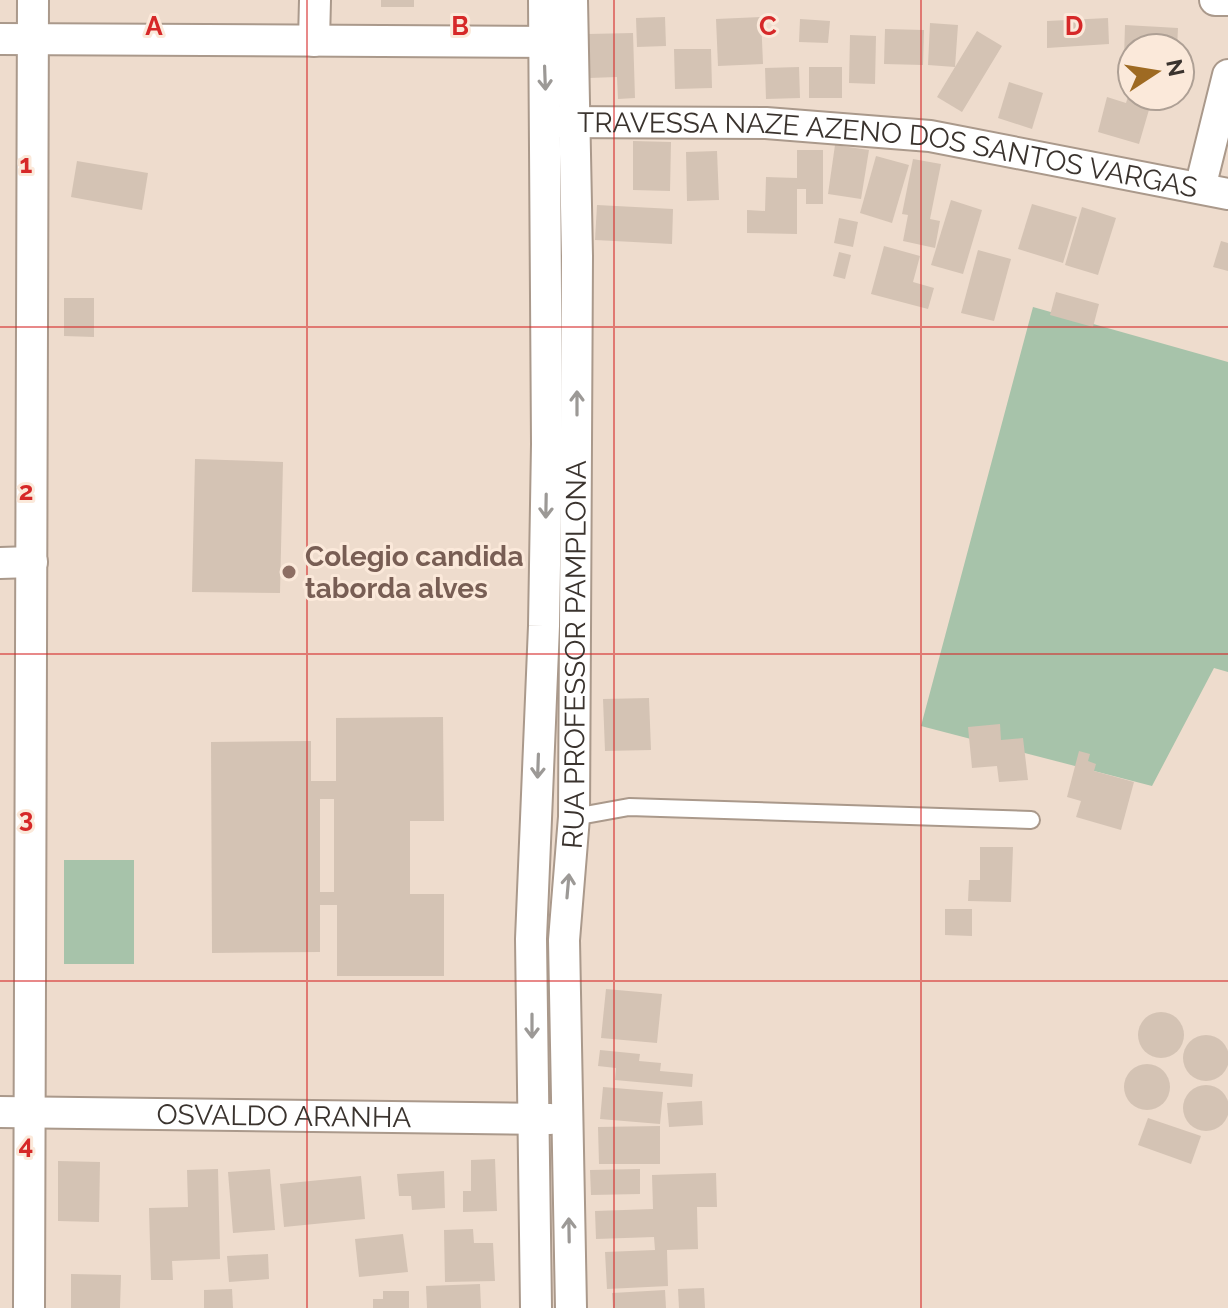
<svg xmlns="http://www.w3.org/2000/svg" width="1228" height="1308" viewBox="0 0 1228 1308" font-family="Raleway,sans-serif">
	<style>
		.green { fill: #a7c3aa }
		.building { fill: #d4c3b4; fill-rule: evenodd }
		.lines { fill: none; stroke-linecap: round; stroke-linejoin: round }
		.lane-casing { stroke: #aa998b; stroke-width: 20 }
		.street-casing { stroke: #aa998b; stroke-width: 34 }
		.lane { stroke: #fff; stroke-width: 16 }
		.street { stroke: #fff; stroke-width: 30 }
		.oneway { stroke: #9c9996 }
		.grid { fill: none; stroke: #d62828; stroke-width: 2; stroke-opacity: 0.55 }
		.education-dot { fill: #8d6e63; stroke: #fbe9da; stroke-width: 3 }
		.labels { text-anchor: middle; stroke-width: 6; stroke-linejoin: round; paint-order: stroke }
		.street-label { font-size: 28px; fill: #3a332e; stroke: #fbe9da }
		.education-label { font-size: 28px; font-weight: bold; fill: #785e54; stroke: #fbe9da; text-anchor: start }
		.grid-label { font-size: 26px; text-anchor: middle; font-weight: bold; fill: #d62828; stroke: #fbe9da; stroke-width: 6; stroke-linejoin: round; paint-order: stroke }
	</style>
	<rect width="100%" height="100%" fill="#eedccd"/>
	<g class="green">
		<path d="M1033,307L1228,362V672L1214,668L1152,786L921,726Z"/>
		<rect x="64" y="860" width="70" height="104"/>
	</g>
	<g class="building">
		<rect x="381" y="0" width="33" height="7"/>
		<path d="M665,17L666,46L637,47L636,18Z"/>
		<path d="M761,17L763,64L718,66L716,19Z"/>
		<path d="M1108,18L1109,44L1047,48V21Z"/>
		<path d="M800,19L830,21L828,43L799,42Z"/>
		<path d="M930,23L958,25L955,67L977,31L1002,46L962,112L937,97L955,67L928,65Z"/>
		<path d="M1125,25L1178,28L1177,48H1132V58H1124Z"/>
		<path d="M885,29L924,30L923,65L884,64Z"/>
		<path d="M633,33L635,98L618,99L617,77L589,78L588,34Z"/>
		<path d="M850,35L876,36L875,84L849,83Z"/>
		<path d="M674,49H711L712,88L675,89Z"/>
		<path d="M799,67L800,98L766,99L765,68Z"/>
		<rect x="809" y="67" width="33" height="31"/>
		<path d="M1009,82L1043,93L1032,129L998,118Z"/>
		<path d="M1132,83V96H1153L1139,144L1098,132L1107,97L1126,103Z"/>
		<path d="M633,141L671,142L670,191L633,190Z"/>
		<path d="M835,145L869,150L861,199L828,194Z"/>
		<path d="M797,150H823V204H806V189H797V234L747,233V210L765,211L766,177L797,178Z"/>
		<path d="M717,151L719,200L687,201L686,152Z"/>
		<path d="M876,156L909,165L892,223L860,213Z"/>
		<path d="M913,159L941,164L930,219L940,221L935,248L903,241L908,215L902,214Z"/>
		<path d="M77,161L148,173L142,210L71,197Z"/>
		<path d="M951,200L982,210L963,274L931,265Z"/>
		<path d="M1032,204L1077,217L1063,263L1018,249Z"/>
		<path d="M597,205L673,209L672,244L595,240Z"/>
		<path d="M1082,207L1116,218L1098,275L1065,265Z"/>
		<path d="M839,218L858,222L853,247L834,243Z"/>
		<path d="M1221,241L1228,243V271L1213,267Z"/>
		<path d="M884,246L920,256L913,282L934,288L928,309L871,294Z"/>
		<path d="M978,250L1011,259L994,321L961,313Z"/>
		<path d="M839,252L851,255L845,279L833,276Z"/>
		<path d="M1056,292L1099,304L1093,327L1050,315Z"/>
		<path d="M64,298H94V337L64,336Z"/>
		<path d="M195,459L283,462L280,593L192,592Z"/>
		<path d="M649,698L651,750L605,751L603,699Z"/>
		<path d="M443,717L444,821H410V894H444V976H337V905H320V952L212,953L211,742L311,741V781H336V718ZM320,799H334V892H320Z"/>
		<path d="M1000,724L1001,740L1023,738L1028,780L999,782L997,766L972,768L968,727Z"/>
		<path d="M1079,751L1090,754L1088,761L1096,764L1094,771L1134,782L1121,830L1076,817L1081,801L1067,797Z"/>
		<path d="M980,847H1013L1011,902L968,901L969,880H980Z"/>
		<path d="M945,909H972V936L945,935Z"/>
		<path d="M606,989L662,994L657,1043L601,1038Z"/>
		<circle cx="1161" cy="1035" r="23"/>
		<circle cx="1206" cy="1058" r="23"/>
		<path d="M600,1050L640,1054L639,1061L661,1063L660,1071L693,1074L692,1087L615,1080L616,1068L598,1066Z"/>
		<circle cx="1147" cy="1087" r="23"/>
		<circle cx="1206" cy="1108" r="23"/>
		<path d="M603,1087L663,1092L660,1124L600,1119Z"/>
		<path d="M702,1101L703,1125L669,1127L667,1103Z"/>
		<path d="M1148,1118L1201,1136L1191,1164L1138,1145Z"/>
		<path d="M660,1126V1164H599L598,1127Z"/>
		<path d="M495,1159L497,1211L463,1212V1191H471V1160Z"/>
		<path d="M58,1161L100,1162L99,1222L58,1221Z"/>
		<path d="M218,1169L220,1259L172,1261L173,1280H151L149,1208L188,1207L187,1170Z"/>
		<path d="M270,1169L275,1230L233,1233L228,1172Z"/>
		<path d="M640,1169V1194L591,1195L590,1170Z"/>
		<path d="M444,1171L445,1208L412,1210L411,1196H399L397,1174Z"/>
		<path d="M716,1173L717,1207H697L698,1249L667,1250L668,1286L607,1289L605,1252L655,1250L654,1237L596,1239L595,1211L653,1209L652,1175Z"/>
		<path d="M361,1176L365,1219L284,1227L280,1184Z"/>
		<path d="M473,1229L474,1243H493L495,1281L445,1282L444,1230Z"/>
		<path d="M403,1234L408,1272L359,1277L355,1239Z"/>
		<path d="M268,1254L269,1279L229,1282L227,1256Z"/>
		<path d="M71,1274L121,1275L120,1308H71Z"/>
		<path d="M480,1284L481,1308H427L426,1286Z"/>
		<path d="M704,1288L705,1308H679L678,1289Z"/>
		<path d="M232,1289L233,1308H204V1290Z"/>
		<path d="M665,1290L666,1308H613L612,1293Z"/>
		<path d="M383,1291H409V1308H373V1299H383Z"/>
	</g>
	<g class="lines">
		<g class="lane-casing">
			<path id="lane" d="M574,817L629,807L1031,820"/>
		</g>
		<g class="street-casing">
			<g id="street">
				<path d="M1215,0H1228"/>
				<path d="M0,39L562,42"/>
				<path d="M314,41L315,0"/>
				<path id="s1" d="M556,122L766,123L930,136L1228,194"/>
				<path d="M1200,188L1228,75"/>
				<path d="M0,563L32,562"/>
				<path id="s2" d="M0,1112L550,1119"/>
				<path d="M29,1308L33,0"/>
				<path d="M536,1308L531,939L544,626L547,444L544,0"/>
				<path id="s3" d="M571,1308L564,940L574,817L577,256L572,0"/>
			</g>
		</g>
		<use href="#lane" class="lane"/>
		<use href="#street" class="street"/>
	</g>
	<defs><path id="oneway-shaft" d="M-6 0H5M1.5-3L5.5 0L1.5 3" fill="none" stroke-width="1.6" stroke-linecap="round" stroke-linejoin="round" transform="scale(2)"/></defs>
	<g class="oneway">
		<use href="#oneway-shaft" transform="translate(545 78) rotate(88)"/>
		<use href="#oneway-shaft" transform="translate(577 403) rotate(-90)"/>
		<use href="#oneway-shaft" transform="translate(546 506) rotate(91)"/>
		<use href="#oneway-shaft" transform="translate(538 766) rotate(92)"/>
		<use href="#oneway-shaft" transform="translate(568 886) rotate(-85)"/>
		<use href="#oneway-shaft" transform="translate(532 1026) rotate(90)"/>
		<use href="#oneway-shaft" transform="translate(569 1230) rotate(-91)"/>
	</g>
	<path class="grid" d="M307,0V1308M614,0V1308M921,0V1308M0,327H1228M0,654H1228M0,981H1228"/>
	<circle class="education-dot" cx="289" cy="572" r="8"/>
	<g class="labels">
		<g class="street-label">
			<text dy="10" stroke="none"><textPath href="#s1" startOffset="334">TRAVESSA NAZE AZENO DOS SANTOS VARGAS</textPath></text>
			<text dy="10" stroke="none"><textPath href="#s3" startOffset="654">RUA PROFESSOR PAMPLONA</textPath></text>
			<text dy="10" stroke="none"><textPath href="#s2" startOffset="284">OSVALDO ARANHA</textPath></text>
		</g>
		<g class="education-label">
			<text x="305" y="566">Colegio candida<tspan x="305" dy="32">taborda alves</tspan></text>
		</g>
	</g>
	<g class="grid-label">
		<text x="154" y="35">A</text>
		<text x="460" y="35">B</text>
		<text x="768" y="35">C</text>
		<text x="1074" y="35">D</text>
		<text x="26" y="173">1</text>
		<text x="26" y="500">2</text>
		<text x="26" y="827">3</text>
		<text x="26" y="1154">4</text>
	</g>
	<g transform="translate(1156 72) rotate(78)"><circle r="38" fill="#fbe9da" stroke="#aea095" stroke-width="2"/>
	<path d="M0-6L14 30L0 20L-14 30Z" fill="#9e6a22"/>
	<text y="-12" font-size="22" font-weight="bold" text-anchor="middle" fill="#3a332e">N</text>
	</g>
</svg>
